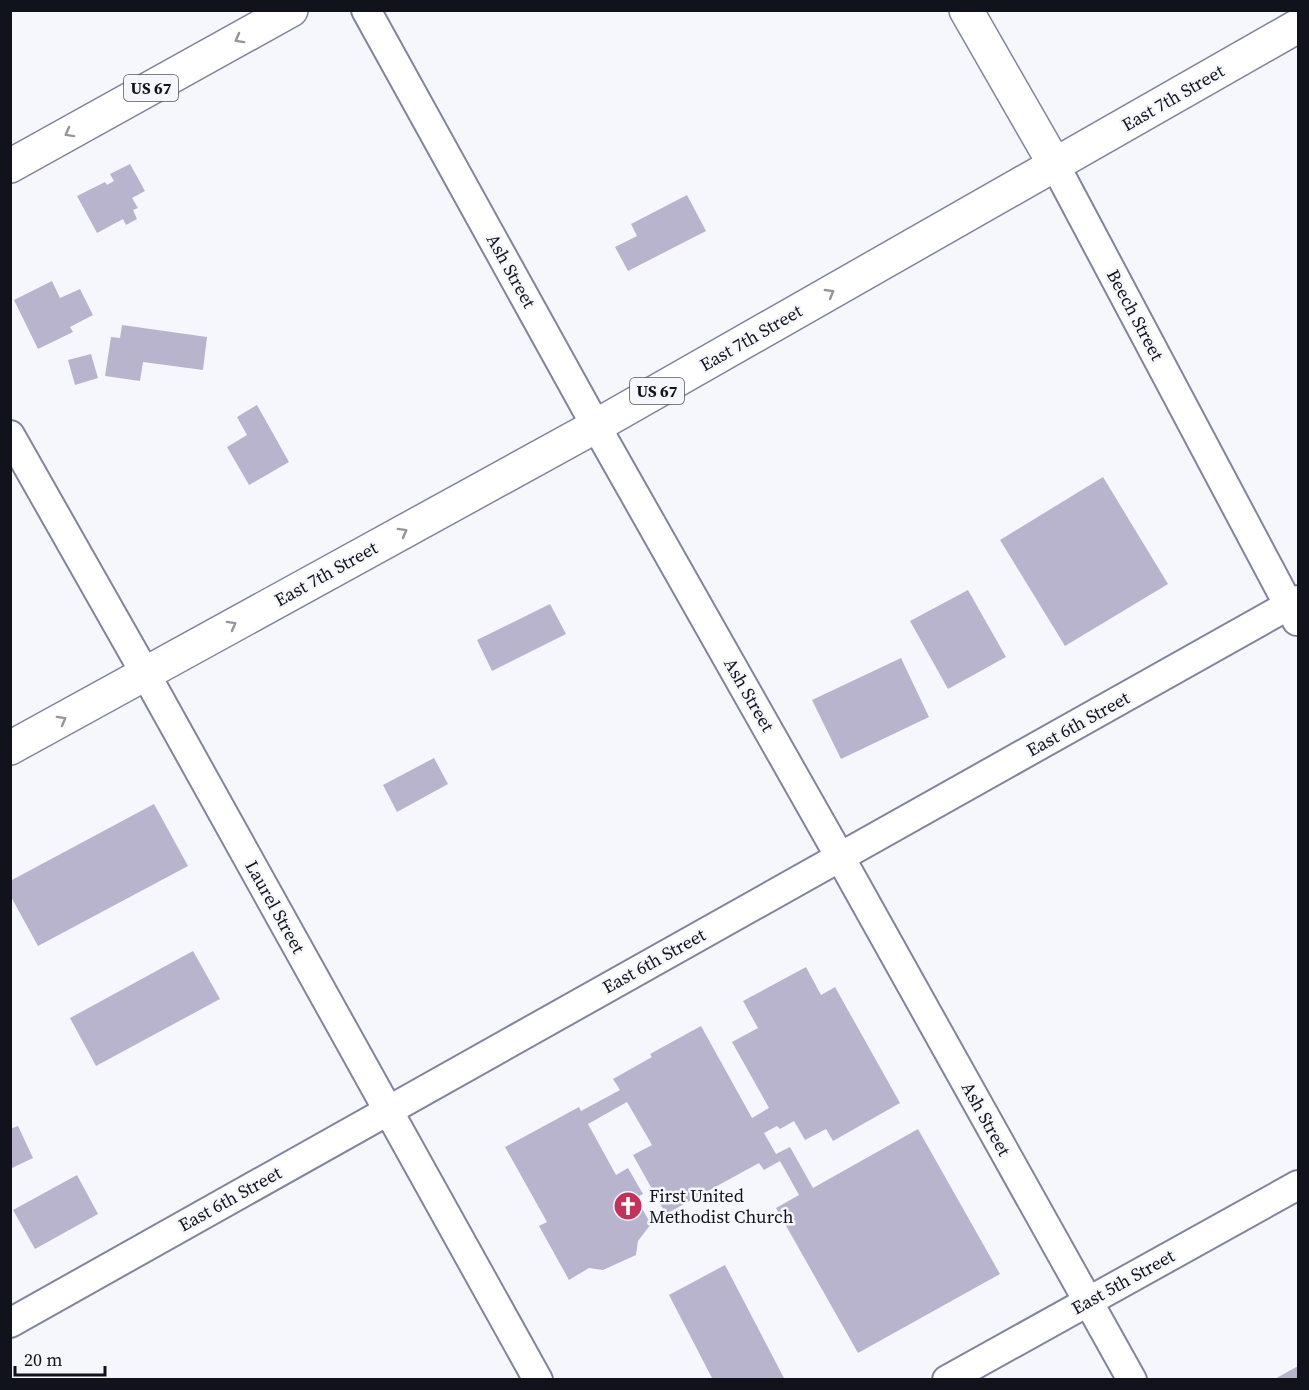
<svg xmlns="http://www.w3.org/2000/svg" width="1309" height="1390" viewBox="0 0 1309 1390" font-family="'Source Serif 4',serif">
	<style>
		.building { fill: #b9b4cd }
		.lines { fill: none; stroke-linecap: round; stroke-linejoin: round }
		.minor-casing { stroke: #80859d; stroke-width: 32 }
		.tertiary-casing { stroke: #80859d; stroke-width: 36 }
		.primary-casing { stroke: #80859d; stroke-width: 36 }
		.minor { stroke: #fff; stroke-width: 28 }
		.tertiary { stroke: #fff; stroke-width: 33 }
		.primary { stroke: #fff; stroke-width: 33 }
		.oneway { stroke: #949599 }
		.labels { text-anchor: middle; stroke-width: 5; stroke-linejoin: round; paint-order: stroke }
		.shield { fill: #f6f7fc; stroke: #56575f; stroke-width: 1.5 }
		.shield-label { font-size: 16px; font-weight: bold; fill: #11131c }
		.street-label { font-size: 18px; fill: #11131c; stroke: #f6f7fc }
		.poi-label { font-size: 18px; fill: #11131c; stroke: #f6f7fc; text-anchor: start }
	</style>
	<rect width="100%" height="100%" fill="#f6f7fc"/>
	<g class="building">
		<path d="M130,164L145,191L132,198L138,208L133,210L137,219L126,225L123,219L97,233L77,196L105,182L107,185L114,181L110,174Z"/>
		<path d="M687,195L706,231L628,271L615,247L637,236L631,224Z"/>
		<path d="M52,281L60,298L80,289L93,315L70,327L73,332L38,349L14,300Z"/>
		<path d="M122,325L207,337L203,370L143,362L140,381L105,376L111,337L120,338Z"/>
		<path d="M91,354L98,378L75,385L68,360Z"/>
		<path d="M257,405L289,462L249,485L227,447L247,435L237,417Z"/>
		<path d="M1103,477L1168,584L1065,646L1000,540Z"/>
		<path d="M968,590L1006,657L948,689L910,621Z"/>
		<path d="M550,604L566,634L492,671L477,640Z"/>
		<path d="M901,658L929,717L841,759L812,700Z"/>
		<path d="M434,758L448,784L397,812L383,785Z"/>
		<path d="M154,804L188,866L38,946L10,895V881Z"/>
		<path d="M193,951L220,999L96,1066L70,1018Z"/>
		<path d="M806,967L821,995L835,987L900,1103L833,1141L826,1129L805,1140L794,1121L780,1129L777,1126L764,1133L776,1154L790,1147L813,1188L918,1129L1000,1274L858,1353L776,1208L799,1195L780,1161L764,1170L759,1163L666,1214L633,1155L652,1145L627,1102L588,1124L616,1175L628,1168L643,1194L636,1198L651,1224L638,1241L636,1255L603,1270L589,1268L569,1280L539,1226L547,1222L505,1147L579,1107L581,1111L620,1090L613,1079L652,1057L650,1054L701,1026L752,1118L769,1108L732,1042L758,1028L743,1001Z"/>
		<path d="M18,1126L33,1158L10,1169V1129Z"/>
		<path d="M77,1175L98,1214L35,1249L13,1210Z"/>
		<path d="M725,1265L785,1380H713L669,1295Z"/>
		<path d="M1298,1366V1380H1273Z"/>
	</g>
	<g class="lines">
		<g class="minor-casing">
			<g id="minor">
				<path d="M366,10L596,426L840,857L1132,1380"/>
				<path d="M1055,165L1297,621"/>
				<path d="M10,435L145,673L538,1380"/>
				<path d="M10,1323L1298,600"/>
				<path d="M947,1380L1298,1185"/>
			</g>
		</g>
		<g class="tertiary-casing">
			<path id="tertiary" d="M966,10L1055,165"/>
		</g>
		<g class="primary-casing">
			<g id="primary">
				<path d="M10,166L291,10"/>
				<path d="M10,748L596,426L1298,26"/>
			</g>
		</g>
		<use href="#minor" class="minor"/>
		<use href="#tertiary" class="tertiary"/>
		<use href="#primary" class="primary"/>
	</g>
	<defs><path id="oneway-chevron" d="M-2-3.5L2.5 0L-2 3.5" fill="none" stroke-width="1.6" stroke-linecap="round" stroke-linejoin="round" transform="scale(1.5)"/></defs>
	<g class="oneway">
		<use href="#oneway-chevron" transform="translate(239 39) rotate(151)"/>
		<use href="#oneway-chevron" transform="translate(69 133) rotate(151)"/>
		<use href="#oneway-chevron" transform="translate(830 293) rotate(-30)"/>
		<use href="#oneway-chevron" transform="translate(403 532) rotate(-29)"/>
		<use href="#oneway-chevron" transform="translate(232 625) rotate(-29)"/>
		<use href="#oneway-chevron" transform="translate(62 720) rotate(-29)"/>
	</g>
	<defs>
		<g id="church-disc" transform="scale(1.5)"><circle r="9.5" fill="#c2335c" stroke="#f6f7fc"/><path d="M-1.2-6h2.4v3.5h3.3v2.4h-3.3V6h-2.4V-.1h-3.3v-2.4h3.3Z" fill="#fff"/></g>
	</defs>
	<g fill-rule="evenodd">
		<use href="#church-disc" x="628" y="1206"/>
	</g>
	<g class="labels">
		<g class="shield">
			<rect x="124" y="75" width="54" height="26" rx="4.5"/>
			<rect x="630" y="378" width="54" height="26" rx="4.5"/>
		</g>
		<g class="shield-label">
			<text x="151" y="94">US 67</text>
			<text x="657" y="397">US 67</text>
		</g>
		<g class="street-label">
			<text transform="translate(1173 98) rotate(-30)" y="6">East 7th Street</text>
			<text transform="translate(511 271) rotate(61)" y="6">Ash Street</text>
			<text transform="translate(1135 315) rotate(62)" y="6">Beech Street</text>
			<text transform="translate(751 338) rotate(-30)" y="6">East 7th Street</text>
			<text transform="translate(326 574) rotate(-29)" y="6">East 7th Street</text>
			<text transform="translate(749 695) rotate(60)" y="6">Ash Street</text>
			<text transform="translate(1078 724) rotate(-29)" y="6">East 6th Street</text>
			<text transform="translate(275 907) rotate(61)" y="6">Laurel Street</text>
			<text transform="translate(654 961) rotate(-29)" y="6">East 6th Street</text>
			<text transform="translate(986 1119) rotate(61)" y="6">Ash Street</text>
			<text transform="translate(230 1199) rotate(-29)" y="6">East 6th Street</text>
			<text transform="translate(1123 1282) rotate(-29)" y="6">East 5th Street</text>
		</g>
		<g class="poi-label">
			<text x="649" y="1202">First United<tspan x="649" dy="21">Methodist Church</tspan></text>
		</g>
	</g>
	<rect width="1309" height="1390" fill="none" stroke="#11131c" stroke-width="24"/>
	<path d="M15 1366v9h90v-9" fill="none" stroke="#11131c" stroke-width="3"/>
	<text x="24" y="1366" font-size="18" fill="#11131c" stroke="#f6f7fc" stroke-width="4.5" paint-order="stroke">20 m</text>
</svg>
